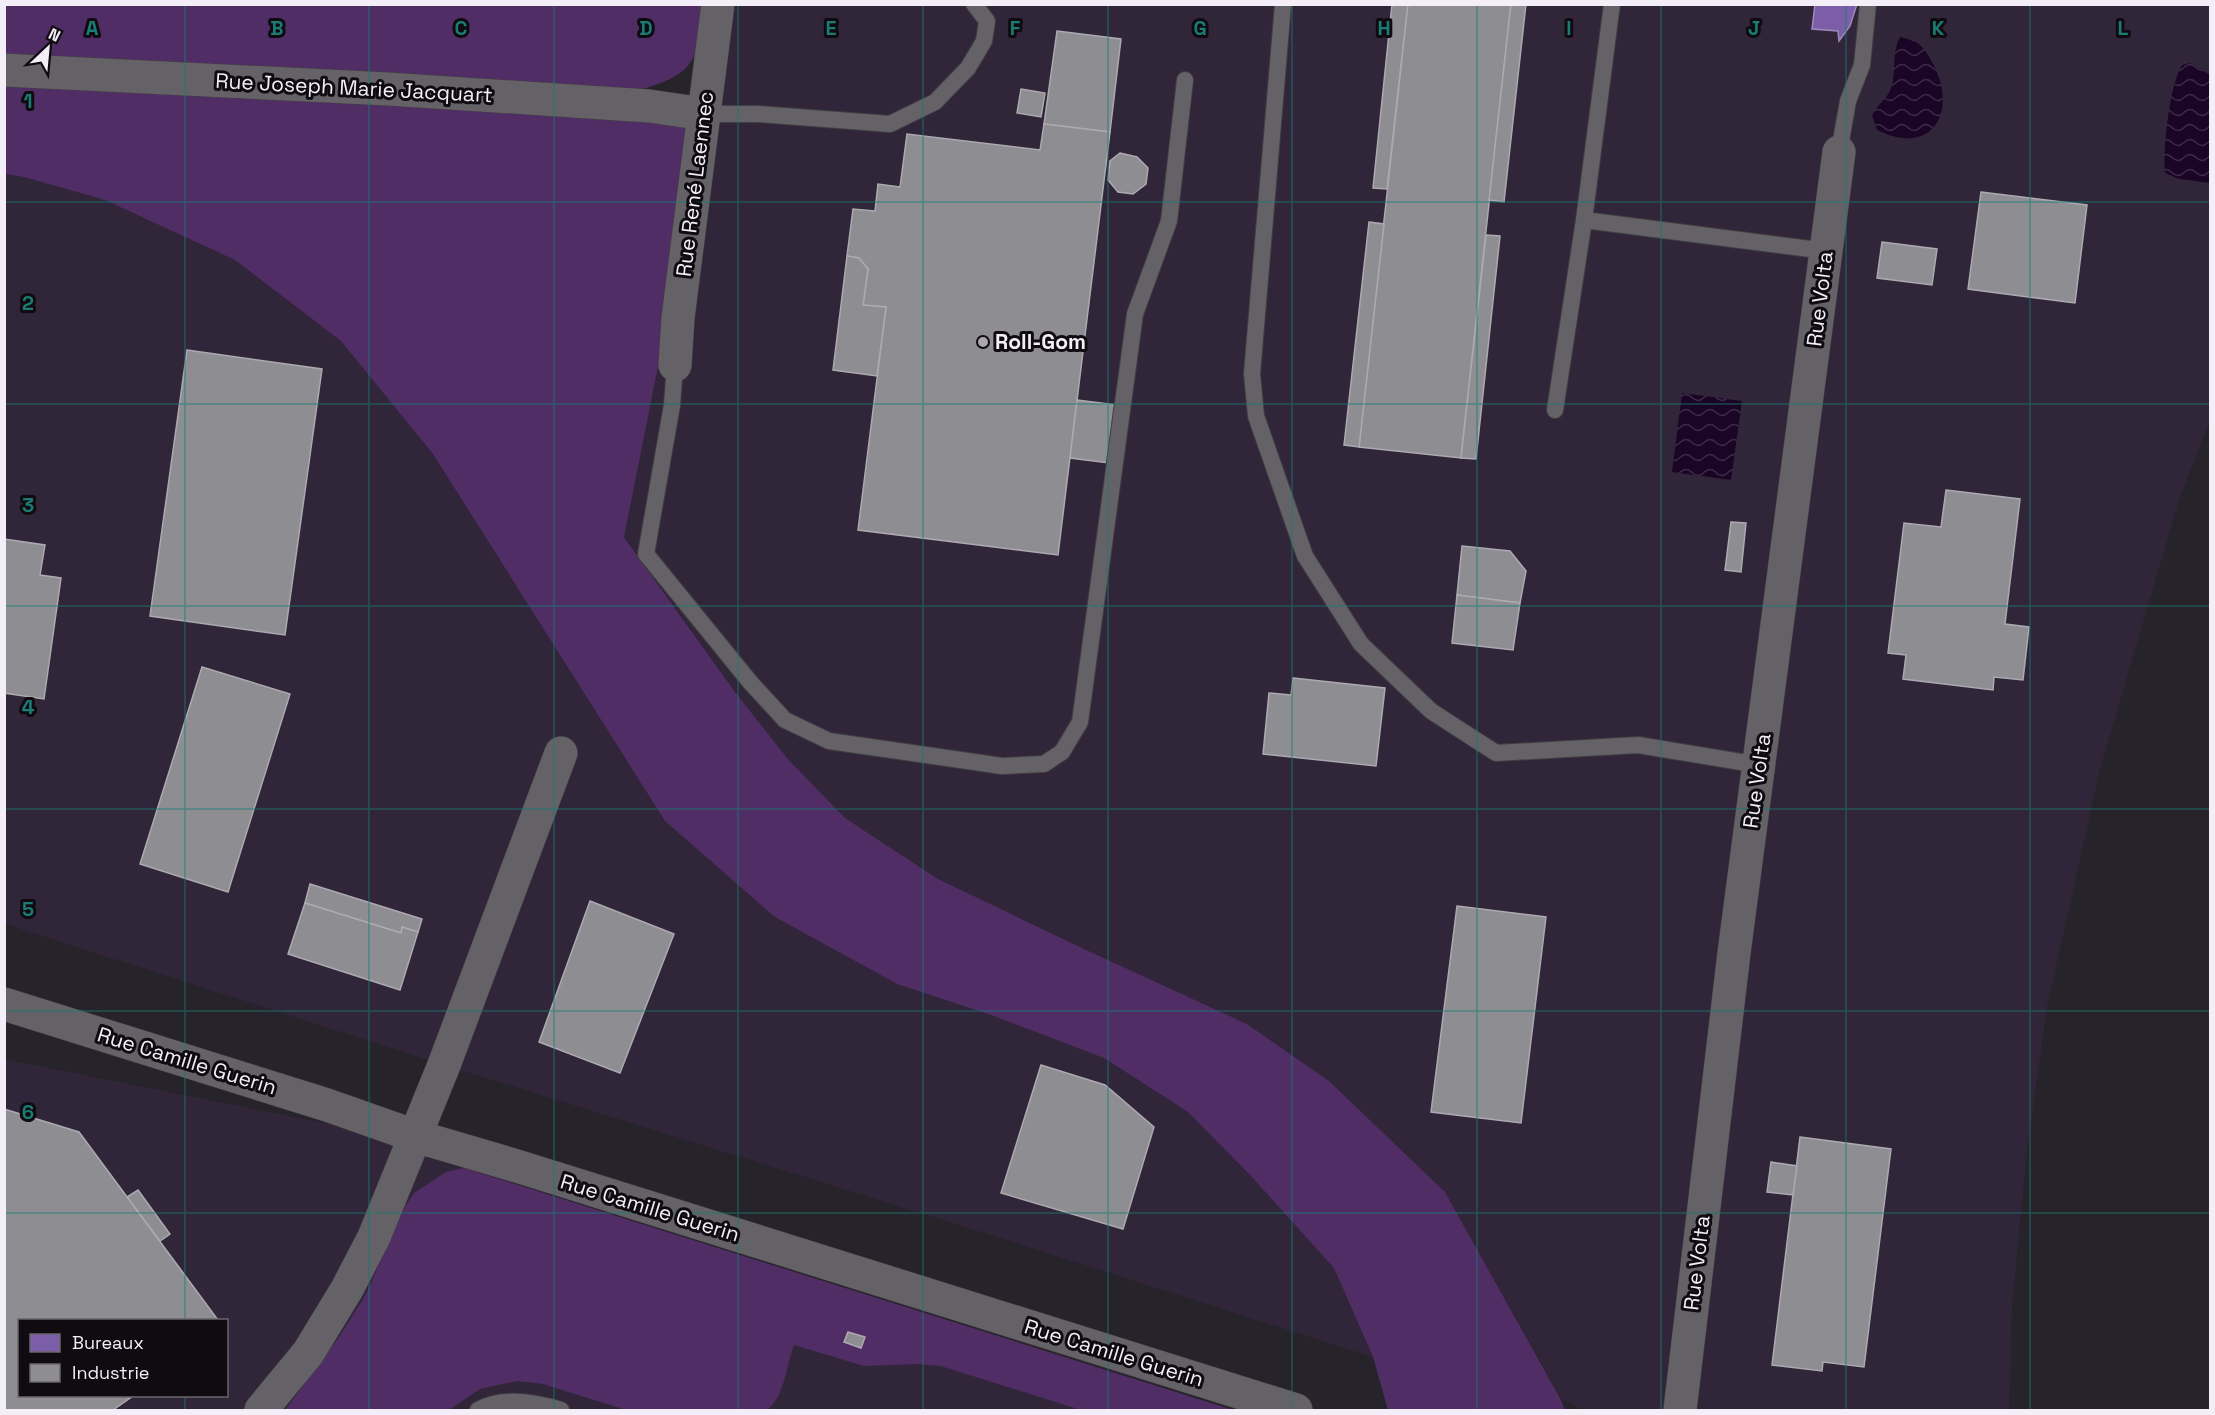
<svg xmlns="http://www.w3.org/2000/svg" width="2215" height="1415" viewBox="0 0 2215 1415" font-family="'Space Grotesk',sans-serif">
	<style>
		.built { fill: #312639; fill-rule: evenodd }
		.grass { fill: #512d66 }
		.water { fill: url(#water-waves) }
		.offices { fill: #7b5ea7; stroke: #9f89bf; stroke-width: 1.5 }
		.industry { fill: #8d8d92; stroke: #acaab0; stroke-width: 1.5 }
		.lines { fill: none; stroke-linecap: round; stroke-linejoin: round }
		.lane-casing { stroke: #413e43; stroke-width: 18 }
		.street-casing { stroke: #413e43; stroke-width: 34 }
		.lane { stroke: #656267; stroke-width: 16 }
		.street { stroke: #656267; stroke-width: 33 }
		.grid { fill: none; stroke: #1a7c75; stroke-width: 1.5; stroke-opacity: 0.55 }
		.poi-dot { fill: #aca7af; stroke: #0f0b11; stroke-width: 2 }
		.labels { text-anchor: middle; stroke-width: 6; stroke-linejoin: round; paint-order: stroke }
		.street-label { font-size: 21px; fill: #f3eef7; stroke: #0f0b11 }
		.poi-label { font-size: 21px; font-weight: bold; fill: #f3eef7; stroke: #0f0b11; text-anchor: start }
		.grid-label { font-size: 20px; text-anchor: middle; font-weight: bold; fill: #1a7c75; stroke: #0f0b11; stroke-width: 6; stroke-linejoin: round; paint-order: stroke }
	</style>
	<defs>
		<pattern id="water-waves" width="16" height="10" patternUnits="userSpaceOnUse" patternTransform="scale(1.5)"><rect width="16" height="10" fill="#1a0526"/><path d="M0 5q4-4 8 0t8 0" fill="none" stroke="#3c2a46"/></pattern>
	</defs>
	<rect width="100%" height="100%" fill="#27232a"/>
	<g class="built">
		<path d="M718,5H2210V420L2179,500L2100,769L2047,1007L2027,1150L2012,1306L2009,1410H1583L1561,1398L1445,1192L1329,1081L1247,1024L1082,948L938,879L845,818L787,758L735,692L624,536L658,361Z"/>
		<path d="M4,174L24,177L105,200L235,260L341,341L433,454L665,821L775,917L897,984L994,1016L1104,1058L1188,1112L1250,1175L1334,1268L1373,1357L931,1216L444,1065L5,924Z"/>
		<path d="M4,1059L329,1124L410,1152L1233,1410H5ZM20,1320H226V1396H20Z"/>
	</g>
	<g class="grass">
		<path d="M4,5H707C695,57 700,72 643,89L5,56Z"/>
		<path d="M4,70L704,114L659,361L624,537L735,692L787,758L845,818L938,879L1082,948L1247,1024L1329,1081L1445,1192L1560,1398L1565,1410H1388L1373,1357L1334,1268L1250,1175L1188,1112L1104,1058L994,1016L897,984L775,917L665,821L433,454L341,341L235,260L105,200L24,177L5,174Z"/>
		<path d="M464,1168L1233,1410H1081L941,1366L918,1364L864,1366L794,1345C786,1366 785,1396 767,1410H626L543,1384L517,1381L480,1389L449,1410H285L339,1337L365,1296L405,1207L414,1193L446,1172Z"/>
	</g>
	<g class="water">
		<path d="M1900,37C1904,38 1910,39 1914,41C1922,45 1928,54 1932,62C1959,110 1934,158 1877,130L1872,115C1877,105 1888,98 1891,88C1897,71 1891,54 1900,37Z"/>
		<path d="M2190,63L2210,75V183L2179,179L2165,173C2162,151 2170,83 2182,65Z"/>
		<path d="M1682,393L1742,401L1731,480L1672,472Z"/>
	</g>
	<path class="offices" d="M1815,4H1857L1850,26L1839,41L1838,31L1812,29Z"/>
	<g class="industry">
		<path d="M1392,4H1408L1387,189L1373,188Z"/>
		<path d="M1408,4H1511L1461,458L1359,447Z"/>
		<path d="M1511,4H1526L1504,202L1489,200Z"/>
		<path d="M1057,31L1121,39L1110,132L1044,124Z"/>
		<path d="M1021,89L1045,93L1041,117L1017,113Z"/>
		<path d="M1044,124L1110,132L1058,555L858,530L886,307L863,305L868,269L859,258L847,256L853,209L875,211L878,184L900,187L907,134L1040,150Z"/>
		<path d="M1120,153L1137,157L1148,168L1146,184L1133,194L1118,192L1108,180L1110,161Z"/>
		<path d="M1981,192L2087,205L2075,303L1968,289Z"/>
		<path d="M1369,222L1384,224L1359,447L1344,445Z"/>
		<path d="M1486,235L1500,236L1476,459L1461,458Z"/>
		<path d="M1882,242L1937,249L1932,285L1877,278Z"/>
		<path d="M847,256L859,258L868,269L863,305L886,307L877,376L833,370Z"/>
		<path d="M187,350L322,369L285,635L150,616Z"/>
		<path d="M1077,400L1116,405L1109,463L1070,458Z"/>
		<path d="M1946,490L2020,499L2005,624L2029,627L2023,680L1994,677L1993,690L1903,679L1906,655L1888,653L1904,523L1941,527Z"/>
		<path d="M1731,522L1746,523L1741,572L1725,570Z"/>
		<path d="M4,539L45,545L40,575L61,578L44,699L4,693Z"/>
		<path d="M1462,546L1510,551L1526,571L1520,603L1457,595Z"/>
		<path d="M1457,595L1520,603L1513,650L1452,643Z"/>
		<path d="M202,667L290,694L228,892L140,864Z"/>
		<path d="M1293,678L1385,688L1376,766L1263,754L1269,693L1291,695Z"/>
		<path d="M310,884L422,919L418,932L402,927L401,933L305,903Z"/>
		<path d="M590,901L674,934L620,1073L539,1042Z"/>
		<path d="M305,903L401,933L402,927L418,932L400,990L288,954Z"/>
		<path d="M1457,906L1546,917L1521,1123L1431,1112Z"/>
		<path d="M1041,1065L1105,1085L1154,1127L1123,1229L1001,1193Z"/>
		<path d="M4,1109L79,1132L218,1320H20V1396H133L113,1410H6L4,1409Z"/>
		<path d="M1800,1137L1891,1149L1864,1367L1823,1362L1822,1371L1772,1365Z"/>
		<path d="M1771,1162L1797,1166L1793,1195L1767,1192Z"/>
		<path d="M138,1190L170,1234L160,1241L127,1197Z"/>
		<path d="M848,1332L865,1337L861,1348L844,1342Z"/>
	</g>
	<g class="lines">
		<g class="lane-casing">
			<g id="lane">
				<path d="M1283,4L1252,374L1256,416L1305,556L1361,644L1431,711L1496,753L1638,745L1759,765"/>
				<path d="M704,114H758L890,124L935,102L968,68L984,41L987,21L974,4"/>
				<path d="M1839,152L1848,101L1862,65L1868,4"/>
				<path d="M1584,220L1612,4"/>
				<path d="M675,365L672,405L646,554L750,682L785,720L829,741L1002,766L1044,764L1062,752L1080,722L1135,314L1169,221L1185,80"/>
				<path d="M1555,410L1584,220L1826,251"/>
				<path d="M478,1410C503,1396 535,1402 561,1410"/>
			</g>
		</g>
		<g class="street-casing">
			<g id="street">
				<path d="M4,70L388,89L649,106L704,114"/>
				<path d="M675,365L678,318L718,4"/>
				<path d="M4,1004L327,1105L415,1136L520,1167L1296,1410"/>
				<path d="M261,1410L308,1353L347,1289L374,1237L444,1065L561,753"/>
				<path d="M1680,1410L1734,953L1839,152"/>
			</g>
		</g>
		<use href="#lane" class="lane"/>
		<use href="#street" class="street"/>
	</g>
	<path class="grid" d="M185,4V1320M369,4V1410M554,4V1410M738,4V1410M923,4V1410M1108,4V1410M1292,4V1410M1477,4V1410M1661,4V1410M1846,4V1410M2030,4V1410M4,202H2210M4,404H2210M4,606H2210M4,809H2210M4,1011H2210M4,1213H2210M185,1396V1410"/>
	<circle class="poi-dot" cx="983" cy="342" r="6"/>
	<g class="labels">
		<g class="street-label">
			<text transform="translate(354 88) rotate(3)" y="7">Rue Joseph Marie Jacquart</text>
			<text transform="translate(695 184) rotate(-83)" y="7">Rue René Laennec</text>
			<text transform="translate(1820 299) rotate(-83)" y="7">Rue Volta</text>
			<text transform="translate(1757 781) rotate(-82)" y="7">Rue Volta</text>
			<text transform="translate(187 1061) rotate(17)" y="7">Rue Camille Guerin</text>
			<text transform="translate(650 1208) rotate(17)" y="7">Rue Camille Guerin</text>
			<text transform="translate(1697 1263) rotate(-83)" y="7">Rue Volta</text>
			<text transform="translate(1114 1353) rotate(17)" y="7">Rue Camille Guerin</text>
		</g>
		<g class="poi-label">
			<text x="995" y="349">Roll-Gom</text>
		</g>
	</g>
	<g class="grid-label">
		<text x="92" y="35">A</text>
		<text x="277" y="35">B</text>
		<text x="461" y="35">C</text>
		<text x="646" y="35">D</text>
		<text x="831" y="35">E</text>
		<text x="1015" y="35">F</text>
		<text x="1200" y="35">G</text>
		<text x="1384" y="35">H</text>
		<text x="1569" y="35">I</text>
		<text x="1754" y="35">J</text>
		<text x="1938" y="35">K</text>
		<text x="2123" y="35">L</text>
		<text x="28" y="108">1</text>
		<text x="28" y="310">2</text>
		<text x="28" y="512">3</text>
		<text x="28" y="714">4</text>
		<text x="28" y="916">5</text>
		<text x="28" y="1119">6</text>
	</g>
	<rect width="2215" height="1415" fill="none" stroke="#f3eef7" stroke-width="12"/>
	<rect x="18" y="1319" width="210" height="78" fill="#0f0b11" stroke="#6a666d" stroke-width="1.5"/>
	<rect x="30" y="1334" width="30" height="18" fill="#7b5ea7" stroke="#6a666d" stroke-width="1.5"/>
	<text x="72" y="1349" font-size="18" fill="#f3eef7">Bureaux</text>
	<rect x="30" y="1364" width="30" height="18" fill="#8d8d92" stroke="#6a666d" stroke-width="1.5"/>
	<text x="72" y="1379" font-size="18" fill="#f3eef7">Industrie</text>
	<g transform="translate(48 48) rotate(26)" stroke="#0f0b11" stroke-width="4.5" paint-order="stroke">
	<path d="M0-4.5L10 22L0 15L-10 22Z" fill="#f3eef7"/>
	<text y="-9" font-size="16" font-weight="bold" text-anchor="middle" fill="#f3eef7">N</text>
	</g>
</svg>
